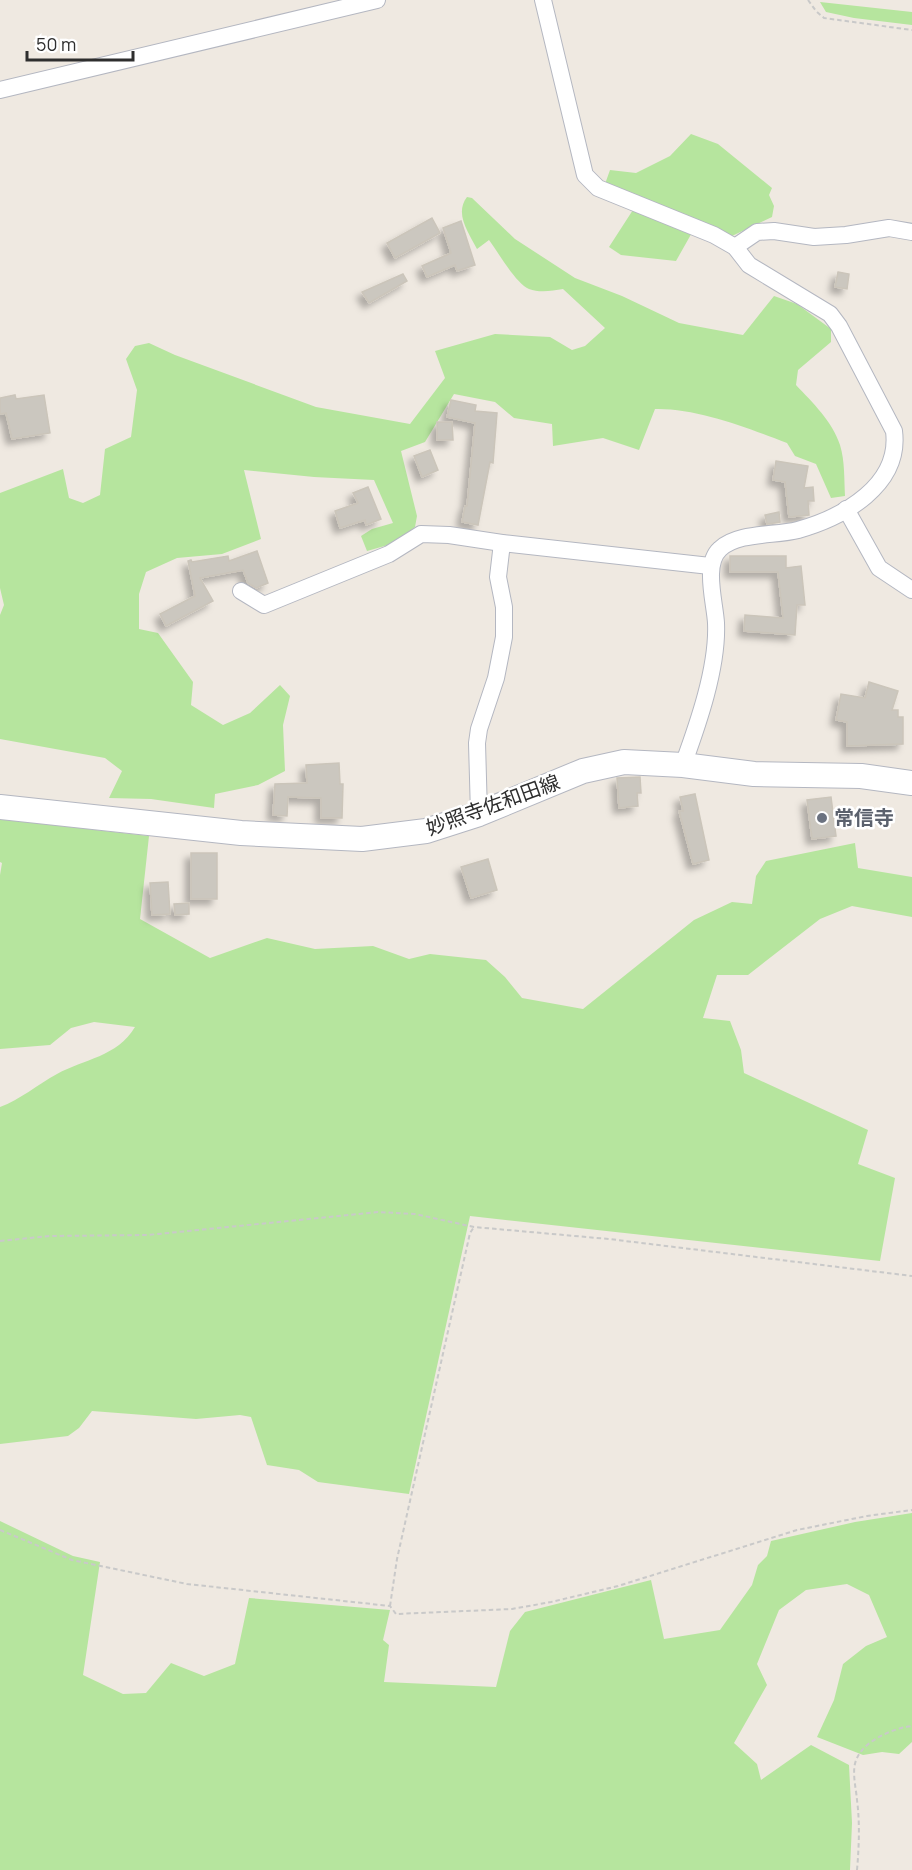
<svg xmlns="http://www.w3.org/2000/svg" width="912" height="1870" viewBox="0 0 912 1870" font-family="Manrope,'Noto Sans JP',sans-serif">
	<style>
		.green { fill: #b6e59e }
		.building { fill: #cbc7bf; stroke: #cbc5ba; stroke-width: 1.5; filter: url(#shadow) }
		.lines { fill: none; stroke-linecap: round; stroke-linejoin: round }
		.minor-casing { stroke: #b4b7c1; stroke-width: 18 }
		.secondary-casing { stroke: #b4b7c1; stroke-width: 26 }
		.path { stroke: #c9c9c9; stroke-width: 2; stroke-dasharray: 4.5 3; stroke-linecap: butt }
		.minor { stroke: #fff; stroke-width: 16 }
		.secondary { stroke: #fff; stroke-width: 24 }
		.worship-dot { fill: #6b7280; stroke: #fff; stroke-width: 2 }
		.labels { text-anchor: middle; stroke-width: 5; stroke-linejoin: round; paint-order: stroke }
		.street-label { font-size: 20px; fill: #2e2e2e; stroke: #fff }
		.worship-label { font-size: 20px; font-weight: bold; fill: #5b616d; stroke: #fff; text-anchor: start }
	</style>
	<defs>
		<filter id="shadow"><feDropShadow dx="-5.5" dy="5.5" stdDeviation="3" flood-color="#0004"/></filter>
	</defs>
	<rect width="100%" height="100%" fill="#efe9e1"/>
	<g class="green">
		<path d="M820,2L912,12V25L854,18L826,12Z"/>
		<path d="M691,134L718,144L772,188L769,195L774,206L772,217L732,236L698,222L676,261L621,255L609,247L640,199L605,184L610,170L636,173L670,156Z"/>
		<path d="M467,197L472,198L515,239L575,278L622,296L679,323L743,335L774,296L797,304L831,329V342L798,370L796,385C813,403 832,421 840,445C845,461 844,480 845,496L831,498L816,464L795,456L787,443C748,428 697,408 655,409L639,450L603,438L553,446L552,424L514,418L495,402L454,394L425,442L401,451L417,516L415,527L395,543L367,551L361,536L372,529L393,523L374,480L314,477L244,470L261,539L222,554L177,558L146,572L139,594V629L158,633L193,682L191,705L223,725L250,713L280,685L290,696L283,725L285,771L258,785L215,794L214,808L151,799L109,798L122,771L105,758L0,739V615L4,605L0,588V493L63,469L69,498L83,503L100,495L105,449L131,437L137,390L126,359L135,346L149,343L175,355L316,407L410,424L445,378L435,351L495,334L550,337L572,350L585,346L605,328L563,289C552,291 539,293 529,289C516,284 498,252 489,240L477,249C469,233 454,214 467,197Z"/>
		<path d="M0,819L149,836L140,919L210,958L267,938L315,949L373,946L409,959L430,954L486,960L505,977L522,998L583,1009L694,920L732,902L752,904L756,876L766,861L855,843L858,868L912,877V917L852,906L820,919L748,975H717L703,1018L730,1021L741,1050L744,1073L868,1130L858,1164L895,1178L880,1261L470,1216L409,1494L318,1482L299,1470L267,1465L251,1417L240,1415L196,1419L92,1411L79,1428L68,1436L0,1444V1107C20,1100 38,1084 57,1074C84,1059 117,1057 135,1027L94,1022L71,1028L50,1045L0,1049V875L2,863L0,862Z"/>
		<path d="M912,1513V1742L899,1754L882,1752L863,1755L817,1737L834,1700L843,1664L866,1646L887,1637L869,1595L847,1584L806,1590L779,1610L757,1664L767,1685L734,1743L757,1764L761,1780L811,1745L849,1765L852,1823L850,1870H0V1521L73,1556L100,1562L83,1675L123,1694L146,1693L171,1663L204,1676L235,1664L249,1598L390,1610L383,1640L389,1645L384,1682L496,1687L510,1631L525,1612L651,1580L664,1639L720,1630L752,1585L758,1565L767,1556L771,1541L855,1522Z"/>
	</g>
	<g class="building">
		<path d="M432,218L440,233L395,258L387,243Z"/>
		<path d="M461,221L475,265L457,271L455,265L427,277L422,266L451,253L443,228Z"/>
		<path d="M838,272L849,274L847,289L835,287Z"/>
		<path d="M403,274L407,281L369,303L362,292Z"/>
		<path d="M15,395L16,399L44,395L50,433L12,439L6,413L0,414V398Z"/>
		<path d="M451,400L476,405L475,411L497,413L493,463L490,462L478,525L462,522L465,506H467L475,423L447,417Z"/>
		<path d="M437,422H452L453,440H437Z"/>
		<path d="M430,450L438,470L422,477L414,456Z"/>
		<path d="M776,461L808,466L804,488L813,487L814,501H808L809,515L789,517L785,482L773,480Z"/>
		<path d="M368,487L381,519L366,525L365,520L340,528L335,511L358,503L353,493Z"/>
		<path d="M779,512L780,522L767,524L765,515Z"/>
		<path d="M257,551L268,583L256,588L248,583L243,570L200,578L213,601L166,626L160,614L195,596L188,561L191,560L192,562L228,556L229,561Z"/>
		<path d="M730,556H786V568L801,566L805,605H797L795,635L744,631L745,615L783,618L778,572H730Z"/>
		<path d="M869,682L898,691L892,710H898V717H903V744L847,746V722L836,720L841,694L865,698Z"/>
		<path d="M339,763L340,784H343L342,818H321V798L288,797L287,816L273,815L275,784L307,783L306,765Z"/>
		<path d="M640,777L641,793H637L638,806L619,808L617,778Z"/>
		<path d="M695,794L709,860L693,864L679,811H683L680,797Z"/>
		<path d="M831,797L836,836L812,839L807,800Z"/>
		<rect x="191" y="853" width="26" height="46"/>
		<path d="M488,859L497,890L471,898L461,867Z"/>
		<path d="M168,882L170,914L152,915L150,883Z"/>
		<path d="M189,903V914L175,915L174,904Z"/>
	</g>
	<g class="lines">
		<g class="minor-casing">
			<g id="minor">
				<path d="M543,0L585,175L598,188L714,235L735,247L749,265L830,314L839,326L894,431C901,485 844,517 798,530C775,536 738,532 720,549C703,564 715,603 716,623C718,667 698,724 683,765"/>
				<path d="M0,90L377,0"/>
				<path d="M735,247L757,232L774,231L814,237L846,235L889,228L912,232"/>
				<path d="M846,509L879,568L912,590"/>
				<path d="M241,591L264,605L389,554L421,534L449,535L502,543L710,566"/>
				<path d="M479,814L477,743L479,729L496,678L504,637V607L498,577L502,543"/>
			</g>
		</g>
		<g class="secondary-casing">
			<path id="secondary" d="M0,807L241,833L362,839L426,831L479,814L583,771L624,762L683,765L754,774L861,776L912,783"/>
		</g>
		<g class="path">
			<path d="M808,0L816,11L824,18L912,30"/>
			<path d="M0,1241L50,1236L148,1235L378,1212L415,1214L474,1227L609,1239L912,1276"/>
			<path d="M0,1530L72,1560L187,1584L390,1606L396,1614L512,1609L551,1602L618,1586L797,1530L867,1516L912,1510"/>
			<path d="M390,1606L397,1559L470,1233L474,1227"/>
			<path d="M857,1870C859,1847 860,1823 857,1800C856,1787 851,1770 857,1758C865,1740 894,1728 912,1726"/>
		</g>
		<use href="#minor" class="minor"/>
		<use href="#secondary" class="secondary"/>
	</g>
	<circle class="worship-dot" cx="822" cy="818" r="6"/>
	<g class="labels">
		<g class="street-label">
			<text transform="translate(493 805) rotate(-20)" y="7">妙照寺佐和田線</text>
		</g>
		<g class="worship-label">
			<text x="834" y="825">常信寺</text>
		</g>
	</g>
	<path d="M27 51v9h106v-9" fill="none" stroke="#2e2e2e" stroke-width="3"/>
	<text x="36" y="51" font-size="18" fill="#2e2e2e" stroke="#ffffff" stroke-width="4.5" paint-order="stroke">50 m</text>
</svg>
